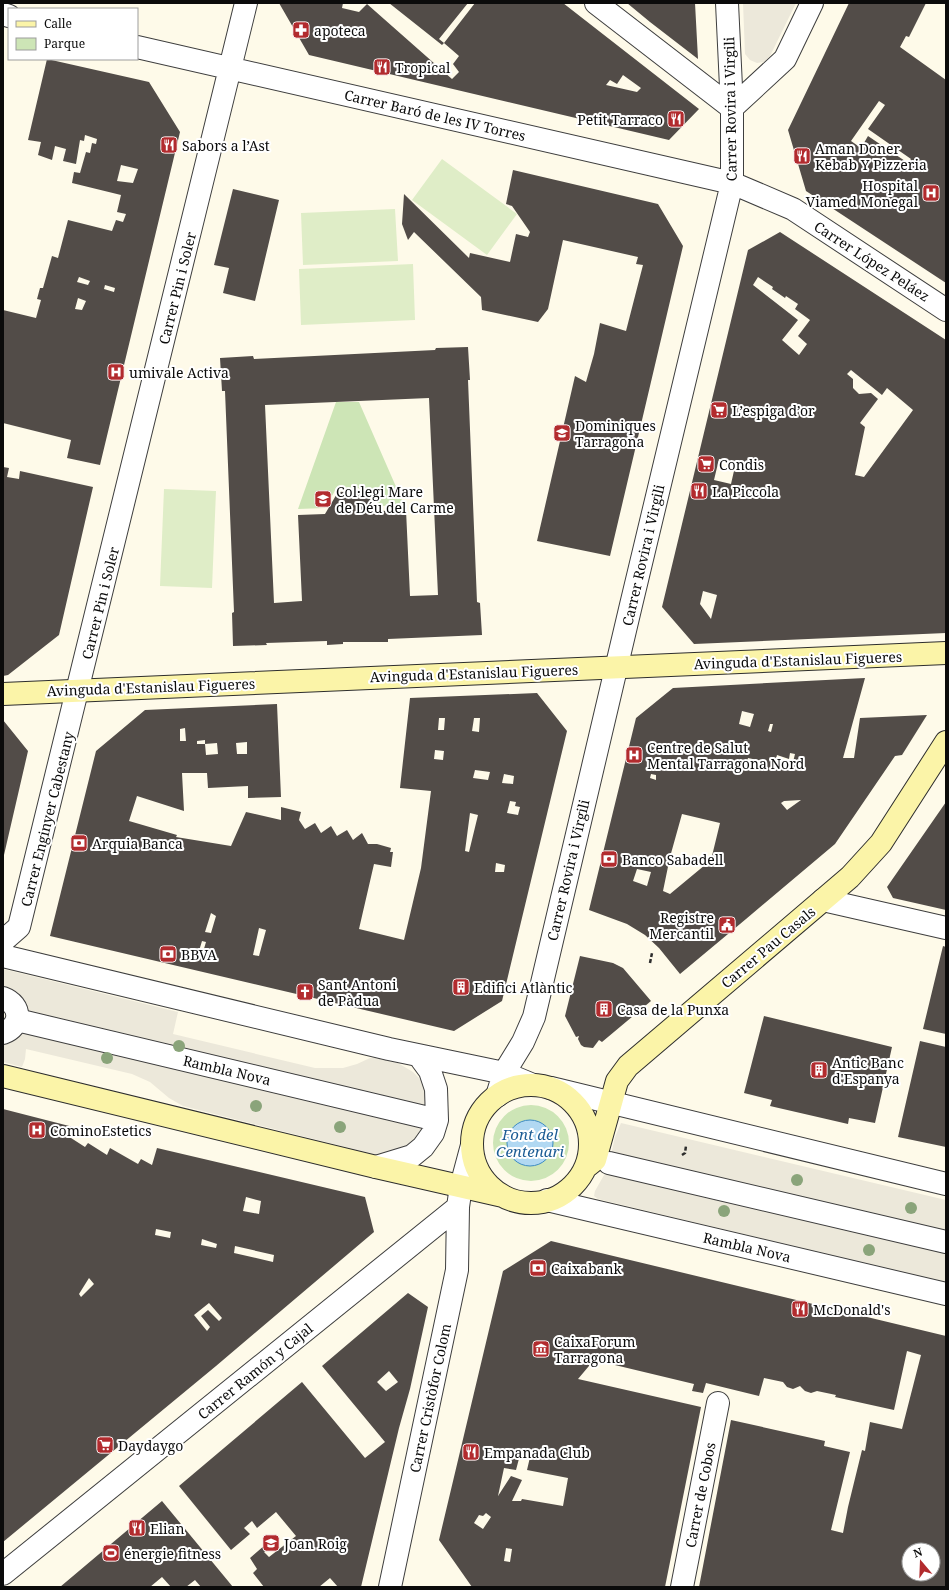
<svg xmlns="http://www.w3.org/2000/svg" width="949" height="1590" viewBox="0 0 949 1590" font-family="'Noto Serif',serif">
	<rect width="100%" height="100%" fill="#fefae9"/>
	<path fill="#cde5b6" d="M336,402H359L404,505L380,506L364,488L336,489L325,508L298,509Z
		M493 1143a38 38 0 1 1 76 0a38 38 0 1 1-76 0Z"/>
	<path fill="#dfedc7" d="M442,159L517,214L487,255L412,200Z
		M395,209L398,261L303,265L301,213Z
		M413,264L415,320L301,325L299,269Z
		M164,489L216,491L212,588L160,586Z"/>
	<path fill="#ece8da" d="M743,3H796L770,56L764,62L757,63L750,60L745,54Z
		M3,969L178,1012L173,1034L315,1068H343L357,1064L370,1058H375L398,1063L413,1072L424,1083L429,1097L426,1128L417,1141L404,1150L389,1155L373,1154L183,1106L169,1098L150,1082L132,1074L26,1049L25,1059L22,1067L3,1062V1025L9,1021L3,1006Z
		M621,1123L946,1200V1283L598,1199L594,1196L595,1191L608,1168L615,1137Z"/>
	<path fill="#b1d8f2" stroke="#3c8bc5" d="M507 1143a23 23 0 1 1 46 0a23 23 0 1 1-46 0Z"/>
	<path fill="#524c48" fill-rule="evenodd" d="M279,3H343L342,8L359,12L367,4L452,79L459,72L453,64L459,56L444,43L475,3H563L699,109L669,140L309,55ZM623,75L641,88L637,92L606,85L610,80L617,84Z
		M389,3H468L439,39L444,43L442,45Z
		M627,3H695L698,59L650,22Z
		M849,3H926L909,37L906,36L900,47L946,80V283L806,191L788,130ZM879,101L885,105L868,129L911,159L908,163L868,136L861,148L851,141Z
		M47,59L149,82L180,132L100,465L67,458L71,440L3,423V310L36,318L41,300L37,299L40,288H43L52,256L58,258L68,220L112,231L116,220L123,222L126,214L117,212L121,195L72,183L74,172L80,173L86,152L90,153L92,143L96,144L97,139L85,135L84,141L80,140L76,164L63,161L66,149L55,146L52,160L38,155L41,142L28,140ZM121,165L138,169L133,183L117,181ZM79,277L90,281L88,285L77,282ZM105,285L115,288L114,292L104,289ZM78,298L86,301L82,310L75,309Z
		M513,170L658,204L683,246L610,556L537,541L575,376L586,382L594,354L600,323L626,331L643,265L636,264L638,257L563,240L548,309L538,322L482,310L481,297L414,232L408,240L402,224L404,194L469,258L470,253L510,262L516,234L528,237L530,232L512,206L506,204Z
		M233,189L279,200L255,301L223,293L229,268L214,265Z
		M780,232L946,340V633L694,644L662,607L748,250ZM758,277L773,287L772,289L785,298L786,296L798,304L795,309L810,320L798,336L807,344L799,355L782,340L798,320L753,285ZM851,370L882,395L887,388L913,410L864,477L855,475L865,427L860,423L878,399L871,393L859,394L853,388V379L847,374ZM719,459L736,462L731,484L714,480ZM703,591L717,595L711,619L700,604Z
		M468,347L470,380H468L477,602L480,603L482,635L388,639V642H343V644L327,645V641L266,643L267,645L233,646L232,613L234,612L225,391H222L220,358L253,356L254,359L435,350L436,348ZM429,398L438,595L410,596L406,510L380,511L363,491L338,492L325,514L298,515L302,601L274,603L265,405Z
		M3,467L9,468L7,477L19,479L20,471L93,487L59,635L8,675L3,676Z
		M865,678L843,758H854L860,718L927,715L902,755L895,756L835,844L746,919L680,974L659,948L645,935L627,924L589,910L636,718L673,688ZM742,711L754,714L750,727L739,724ZM770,724H773L771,732L768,731ZM790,753L795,754L792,766L774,767L777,755L789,759ZM748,758L762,761L761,768L745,769ZM651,774L656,775V780L650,778ZM801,800L787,810L781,803L784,801ZM682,814L720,823L711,860L670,894L663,891L670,857ZM637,869L651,872L647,886L633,881Z
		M537,693L567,731L502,1001L454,1031L50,936L96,751L145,710L277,704L281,797L248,798V786L208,788L207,773H182L184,811L137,796L129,821L177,835L176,837L231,846L246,812L281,820V807L301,812L299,820L305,829L315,823L321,833L331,826L337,836L347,830L353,840L362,833L368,844H377L391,848L390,852H393L391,867L374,864L359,929L404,940L421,868L431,791L400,788L410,698ZM439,718H445L444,730H438ZM474,718H480L479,732L472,731ZM185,728L186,741H180V729ZM205,740V744L217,743L218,754L206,755L205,744H197V741ZM247,742V754H237L236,743ZM435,750L444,751L443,760L434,759ZM475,770L490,772L488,780L473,778ZM504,774L514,776L513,784L502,783ZM510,801L516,802L515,806L520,807L518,815L507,813ZM470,813L478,815L469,852L465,851ZM496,863L505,865L504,872H495ZM211,913L216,916L211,933L205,932ZM259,928L266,930L259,956L253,955ZM202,941L206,942L203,952L199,951Z
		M3,720L28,751L4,855H3Z
		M946,802V910L893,898L887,887Z
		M943,946L946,947V1034L923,1029Z
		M580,956L613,963L623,968L651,1001L602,1042L599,1040L593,1048L584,1047L581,1045L578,1039L579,1036L576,1037L565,1016Z
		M764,1016L892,1047L875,1123L849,1118L848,1124L770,1106L772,1100L744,1093Z
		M920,1041L946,1047V1147L898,1137Z
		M3,1109L77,1128L71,1138L85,1147L88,1143L107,1155L110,1148L138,1164L141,1159L152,1165L157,1148L365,1197L374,1232L216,1366L3,1542ZM246,1197L261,1201L259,1214L243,1211ZM156,1229L171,1232L170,1238L155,1235ZM202,1239L217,1244L216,1248L201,1245ZM235,1246L274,1255L273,1262L234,1253ZM89,1278L94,1284L81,1297L79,1294ZM209,1303L222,1318L219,1321L208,1310L201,1316L210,1327L207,1331L194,1315Z
		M551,1241L946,1336V1587H699L731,1420L825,1441L824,1446L850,1452L831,1530L843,1533L848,1507L862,1450L865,1451L870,1422L902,1429L921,1355L907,1351L894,1410L835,1397L836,1395L817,1391L811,1393L805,1391L800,1386L793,1389L787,1387L783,1382L764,1378L759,1396L706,1383L703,1393L692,1391L694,1384L594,1360L578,1379L701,1407L665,1587H472L439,1540L503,1271ZM521,1451L531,1453L527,1470L568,1478L563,1506L522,1499L521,1501H512L522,1480L511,1476L498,1496L504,1468L516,1470ZM486,1513L491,1517L483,1529L474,1523L479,1515L483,1516ZM506,1548L512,1549L510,1562L504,1561ZM909,1550H933V1574H909Z
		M408,1293L428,1307L410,1389L399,1428L361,1587H338L330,1578L319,1587H264L253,1573L257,1569L250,1558L265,1545L268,1549L264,1552L269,1557L296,1536L276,1512L257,1528L252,1521L244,1528L250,1534L231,1550L179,1486L302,1382L365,1458L385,1442L322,1366ZM389,1371L398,1382L386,1391L377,1382Z
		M162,1501L233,1587H201L195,1580L186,1587H171L162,1577L150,1587H60Z"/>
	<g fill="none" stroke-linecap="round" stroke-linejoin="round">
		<defs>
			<path id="street" d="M596,3L732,108L785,59L812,3
				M3,14L9,16
				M137,47L732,183L793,209L946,310
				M823,900L946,928
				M3,941L19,927L246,3
				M3,956L389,1049L504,1073L533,1085
				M3,998C22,1005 22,1026 3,1033
				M17,1020L437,1120
				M551,1088L946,1184
				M497,1096L504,1073L523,1042L534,1017L631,605L732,183V108L727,3
				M609,1163L946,1242
				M376,1167L412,1156L423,1147L433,1133L437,1120L436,1089L430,1071L419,1056
				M547,1200L946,1294
				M3,1574L458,1207
				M390,1587L457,1270L458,1207L461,1186L472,1145
				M682,1587L718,1403"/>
			<path id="secondary" d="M3,694L946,653
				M3,1076L376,1167L503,1196
				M472 1144a59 59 0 1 1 118 0a59 59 0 1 1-118 0Z
				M585,1168L595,1160L617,1081L628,1066L850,877L881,843L946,742"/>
		</defs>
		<use href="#street" stroke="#3e3e3e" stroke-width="24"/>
		<use href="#secondary" stroke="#2d2d2d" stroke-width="24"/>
		<path stroke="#2d2d2d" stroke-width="2.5" stroke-dasharray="4 2" stroke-linecap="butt" d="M650,963L652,953
			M682,1155L685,1153L686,1146"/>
		<use href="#street" stroke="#fff" stroke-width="22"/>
		<use href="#secondary" stroke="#fbf4a8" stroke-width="22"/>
	</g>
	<g fill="#8aa47a">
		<circle cx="179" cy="1046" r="6"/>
		<circle cx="107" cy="1058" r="6"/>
		<circle cx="256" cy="1106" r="6"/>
		<circle cx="340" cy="1127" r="6"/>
		<circle cx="797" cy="1180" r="6"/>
		<circle cx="911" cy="1208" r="6"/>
		<circle cx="724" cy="1211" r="6"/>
		<circle cx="869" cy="1250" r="6"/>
	</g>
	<defs>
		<symbol id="pharmacy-square" viewBox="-11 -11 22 22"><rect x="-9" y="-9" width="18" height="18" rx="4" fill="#b22b2e" stroke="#fff"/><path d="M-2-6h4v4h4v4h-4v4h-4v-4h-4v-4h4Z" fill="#fff"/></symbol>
		<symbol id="restaurant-square" viewBox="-11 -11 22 22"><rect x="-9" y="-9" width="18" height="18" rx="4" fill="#b22b2e" stroke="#fff"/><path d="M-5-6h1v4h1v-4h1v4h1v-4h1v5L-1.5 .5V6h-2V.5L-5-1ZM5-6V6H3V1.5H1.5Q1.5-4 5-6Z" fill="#fff"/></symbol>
		<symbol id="hospital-square" viewBox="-11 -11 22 22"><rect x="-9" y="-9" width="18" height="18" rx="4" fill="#b22b2e" stroke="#fff"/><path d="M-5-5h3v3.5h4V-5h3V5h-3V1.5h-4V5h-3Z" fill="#fff"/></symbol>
		<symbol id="supermarket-square" viewBox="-11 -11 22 22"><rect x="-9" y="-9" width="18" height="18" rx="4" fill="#b22b2e" stroke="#fff"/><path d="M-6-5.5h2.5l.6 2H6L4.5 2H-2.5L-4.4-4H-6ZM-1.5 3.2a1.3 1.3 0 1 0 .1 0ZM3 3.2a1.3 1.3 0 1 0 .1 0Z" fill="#fff"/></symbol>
		<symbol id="school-square" viewBox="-11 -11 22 22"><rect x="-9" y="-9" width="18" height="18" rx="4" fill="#b22b2e" stroke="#fff"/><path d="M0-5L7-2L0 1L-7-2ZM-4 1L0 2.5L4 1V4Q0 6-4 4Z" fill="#fff"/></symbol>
		<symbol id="bank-square" viewBox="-11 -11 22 22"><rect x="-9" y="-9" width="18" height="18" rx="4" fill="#b22b2e" stroke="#fff"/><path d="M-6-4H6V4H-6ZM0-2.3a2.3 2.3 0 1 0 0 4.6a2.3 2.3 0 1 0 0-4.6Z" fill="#fff"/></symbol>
		<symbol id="civic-square" viewBox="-11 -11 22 22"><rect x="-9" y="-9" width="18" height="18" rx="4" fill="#b22b2e" stroke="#fff"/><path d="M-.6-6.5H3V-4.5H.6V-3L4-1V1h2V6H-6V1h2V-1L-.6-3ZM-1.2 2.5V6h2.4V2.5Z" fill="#fff"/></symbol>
		<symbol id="building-square" viewBox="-11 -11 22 22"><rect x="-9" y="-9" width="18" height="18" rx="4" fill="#b22b2e" stroke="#fff"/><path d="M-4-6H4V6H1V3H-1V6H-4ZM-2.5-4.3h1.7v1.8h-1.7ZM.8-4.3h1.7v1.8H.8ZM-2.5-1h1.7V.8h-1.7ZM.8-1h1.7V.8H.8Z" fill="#fff"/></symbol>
		<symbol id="church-square" viewBox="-11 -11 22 22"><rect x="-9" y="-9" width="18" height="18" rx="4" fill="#b22b2e" stroke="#fff"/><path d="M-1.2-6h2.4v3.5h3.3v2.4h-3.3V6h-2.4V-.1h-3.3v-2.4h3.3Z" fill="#fff"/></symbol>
		<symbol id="museum-square" viewBox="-11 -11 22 22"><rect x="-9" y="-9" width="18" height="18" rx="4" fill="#b22b2e" stroke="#fff"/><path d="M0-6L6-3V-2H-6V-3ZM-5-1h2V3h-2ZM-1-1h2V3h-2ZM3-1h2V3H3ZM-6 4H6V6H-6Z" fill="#fff"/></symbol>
		<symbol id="stadium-square" viewBox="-11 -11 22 22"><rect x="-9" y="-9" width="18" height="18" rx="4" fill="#b22b2e" stroke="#fff"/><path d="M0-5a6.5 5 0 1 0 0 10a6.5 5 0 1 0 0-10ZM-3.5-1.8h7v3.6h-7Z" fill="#fff"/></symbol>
	</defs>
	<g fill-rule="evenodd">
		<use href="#pharmacy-square" x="291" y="20" width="20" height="20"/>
		<use href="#restaurant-square" x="372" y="57" width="20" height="20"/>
		<use href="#restaurant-square" x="666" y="109" width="20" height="20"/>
		<use href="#restaurant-square" x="159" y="135" width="20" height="20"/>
		<use href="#restaurant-square" x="792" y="146" width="20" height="20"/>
		<use href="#hospital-square" x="921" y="183" width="20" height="20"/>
		<use href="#hospital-square" x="106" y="362" width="20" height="20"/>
		<use href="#supermarket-square" x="709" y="400" width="20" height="20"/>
		<use href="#school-square" x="552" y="423" width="20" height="20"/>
		<use href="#supermarket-square" x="696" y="454" width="20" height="20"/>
		<use href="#restaurant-square" x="689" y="481" width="20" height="20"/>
		<use href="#school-square" x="313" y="489" width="20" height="20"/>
		<use href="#hospital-square" x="624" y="745" width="20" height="20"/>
		<use href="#bank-square" x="69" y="833" width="20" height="20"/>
		<use href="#bank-square" x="599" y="849" width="20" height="20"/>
		<use href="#civic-square" x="717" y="915" width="20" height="20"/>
		<use href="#bank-square" x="158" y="944" width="20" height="20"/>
		<use href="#building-square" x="451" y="977" width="20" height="20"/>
		<use href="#church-square" x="295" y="982" width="20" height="20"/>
		<use href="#building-square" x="594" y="999" width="20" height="20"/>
		<use href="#building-square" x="809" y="1060" width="20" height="20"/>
		<use href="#hospital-square" x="27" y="1120" width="20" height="20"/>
		<use href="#bank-square" x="528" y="1258" width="20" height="20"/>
		<use href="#restaurant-square" x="790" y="1299" width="20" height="20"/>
		<use href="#museum-square" x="531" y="1339" width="20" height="20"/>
		<use href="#supermarket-square" x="95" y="1435" width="20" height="20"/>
		<use href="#restaurant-square" x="461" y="1442" width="20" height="20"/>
		<use href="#restaurant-square" x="127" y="1518" width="20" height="20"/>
		<use href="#school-square" x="261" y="1533" width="20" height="20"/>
		<use href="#stadium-square" x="101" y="1543" width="20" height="20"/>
	</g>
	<g text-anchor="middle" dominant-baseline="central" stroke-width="4" stroke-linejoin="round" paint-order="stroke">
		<g font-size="14" fill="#0b0b0b" stroke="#fff" text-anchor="start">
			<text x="314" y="30">apoteca</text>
			<text x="395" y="67">Tropical</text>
			<text x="663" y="119" text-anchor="end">Petit Tarraco</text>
			<text x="182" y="145">Sabors a l’Ast</text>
			<text x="815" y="148">Aman Doner<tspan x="815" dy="16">Kebab Y Pizzeria</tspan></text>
			<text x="918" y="185" text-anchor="end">Hospital<tspan x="918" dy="16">Viamed Monegal</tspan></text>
			<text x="129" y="372">umivale Activa</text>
			<text x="732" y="410">L’espiga d’or</text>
			<text x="575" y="425">Dominiques<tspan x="575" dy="16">Tarragona</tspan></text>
			<text x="719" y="464">Condis</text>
			<text x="336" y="491">Col·legi Mare<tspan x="336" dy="16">de Déu del Carme</tspan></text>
			<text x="712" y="491">La Piccola</text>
			<text x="647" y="747">Centre de Salut<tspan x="647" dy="16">Mental Tarragona Nord</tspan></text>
			<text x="92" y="843">Arquia Banca</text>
			<text x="622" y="859">Banco Sabadell</text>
			<text x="714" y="917" text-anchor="end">Registre<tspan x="714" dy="16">Mercantil</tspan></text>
			<text x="181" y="954">BBVA</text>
			<text x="318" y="984">Sant Antoni<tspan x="318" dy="16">de Pàdua</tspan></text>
			<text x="474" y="987">Edifici Atlàntic</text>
			<text x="617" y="1009">Casa de la Punxa</text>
			<text x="832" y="1062">Antic Banc<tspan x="832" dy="16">d'Espanya</tspan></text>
			<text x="50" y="1130">CominoEstetics</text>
			<text x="551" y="1268">Caixabank</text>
			<text x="813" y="1309">McDonald's</text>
			<text x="554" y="1341">CaixaForum<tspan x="554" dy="16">Tarragona</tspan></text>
			<text x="118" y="1445">Daydaygo</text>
			<text x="484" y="1452">Empanada Club</text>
			<text x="150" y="1528">Elian</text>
			<text x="284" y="1543">Joan Roig</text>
			<text x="124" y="1553">énergie fitness</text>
		</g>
		<g font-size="14" fill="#0b0b0b" stroke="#fff">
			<text transform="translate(730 109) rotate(-91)">Carrer Rovira i Virgili</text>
			<text transform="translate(435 115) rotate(13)">Carrer Baró de les IV Torres</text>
			<text transform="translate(872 261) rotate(33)">Carrer López Peláez</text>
			<text transform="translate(177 288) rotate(-76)">Carrer Pin i Soler</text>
			<text transform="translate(643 555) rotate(-77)">Carrer Rovira i Virgili</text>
			<text transform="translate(100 603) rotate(-76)">Carrer Pin i Soler</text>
			<text transform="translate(798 660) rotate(-2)">Avinguda d'Estanislau Figueres</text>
			<text transform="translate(474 673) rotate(-2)">Avinguda d'Estanislau Figueres</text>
			<text transform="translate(151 687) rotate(-2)">Avinguda d'Estanislau Figueres</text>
			<text transform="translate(47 819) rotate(-76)">Carrer Enginyer Cabestany</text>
			<text transform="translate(568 870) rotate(-77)">Carrer Rovira i Virgili</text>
			<text transform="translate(768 947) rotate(-40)">Carrer Pau Casals</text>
			<text transform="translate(227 1070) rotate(13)">Rambla Nova</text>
			<text transform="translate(747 1247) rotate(13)">Rambla Nova</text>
			<text transform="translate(255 1371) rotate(-39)">Carrer Ramón y Cajal</text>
			<text transform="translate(430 1398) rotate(-78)">Carrer Cristòfor Colom</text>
			<text transform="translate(700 1495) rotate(-79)">Carrer de Cobos</text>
		</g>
		<g font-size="15" font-style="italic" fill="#1c5c94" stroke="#fff">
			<text x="530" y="1134">Font del<tspan x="530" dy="17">Centenari</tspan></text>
		</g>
	</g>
	<rect width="949" height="1590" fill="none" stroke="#0b0b0b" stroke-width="8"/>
	<rect x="8" y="8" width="130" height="52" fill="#ffffff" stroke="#9d9d9d"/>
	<rect x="16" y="21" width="20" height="6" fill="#fbf4a8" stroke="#9d9d9d"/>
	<text x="44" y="28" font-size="12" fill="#0b0b0b">Calle</text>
	<rect x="16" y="38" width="20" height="12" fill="#cde5b6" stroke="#9d9d9d"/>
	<text x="44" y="48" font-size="12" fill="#0b0b0b">Parque</text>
	<g transform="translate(921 1562) rotate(341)"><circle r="19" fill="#ffffff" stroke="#9d9d9d"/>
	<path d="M0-3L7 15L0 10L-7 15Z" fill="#b22b2e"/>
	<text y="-6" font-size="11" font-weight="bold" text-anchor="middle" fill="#0b0b0b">N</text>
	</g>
</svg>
